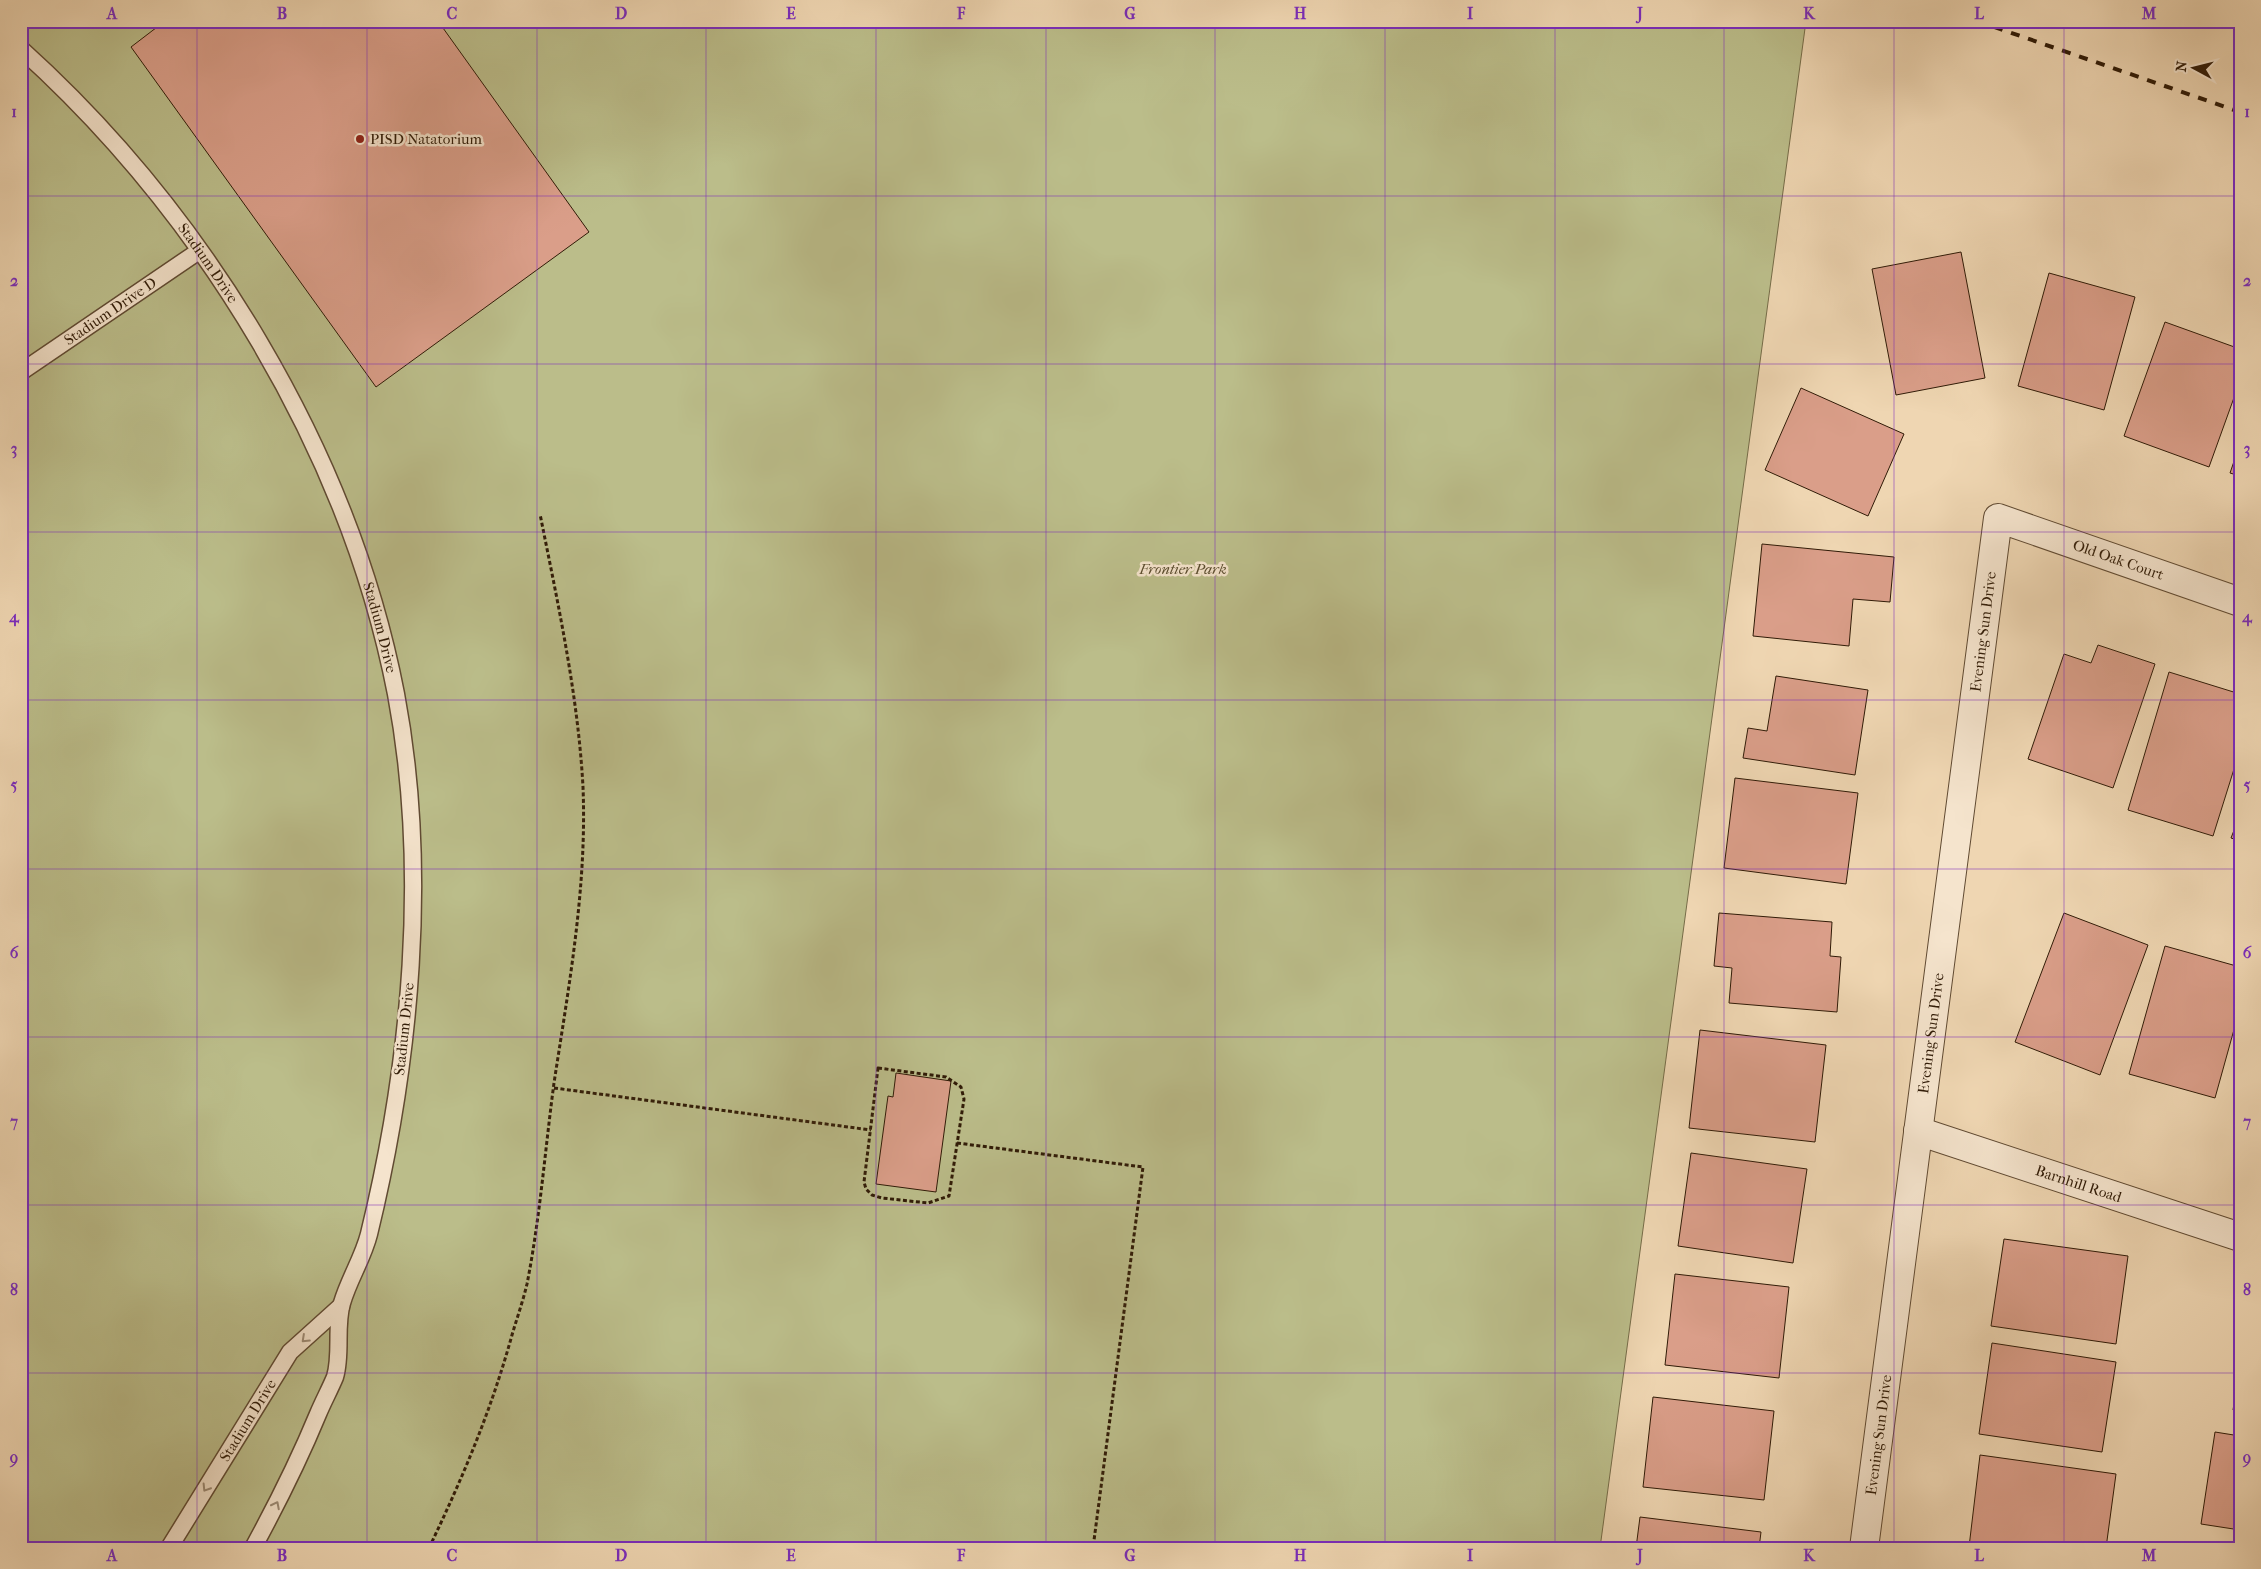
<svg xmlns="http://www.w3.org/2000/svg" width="2261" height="1569" viewBox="0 0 2261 1569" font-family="'IM FELL French Canon',serif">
	<rect width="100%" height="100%" fill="#efd6b2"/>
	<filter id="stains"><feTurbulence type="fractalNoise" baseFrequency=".004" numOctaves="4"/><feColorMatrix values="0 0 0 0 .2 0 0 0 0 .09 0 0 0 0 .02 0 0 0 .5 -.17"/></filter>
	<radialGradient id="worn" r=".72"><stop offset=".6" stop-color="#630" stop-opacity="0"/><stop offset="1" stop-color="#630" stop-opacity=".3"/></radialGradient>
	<path fill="#bbbd8a" stroke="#766c48" d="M21,21H1806L1600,1548H21Z"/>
	<path fill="#da9e89" stroke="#301b07" d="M165,21H438L589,232L376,387L131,47Z
		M1961,252L1985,378L1896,395L1872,269Z
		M2049,273L2135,297L2104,410L2018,386Z
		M2165,322L2240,349V381L2209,467L2124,436Z
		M1801,388L1904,434L1868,516L1765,470Z
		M2240,444V476L2230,473Z
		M1762,544L1894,557L1890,602L1853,599L1849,646L1753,636Z
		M2098,645L2155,664L2113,788L2028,759L2064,654L2091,663Z
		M2169,672L2240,694V750L2213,836L2128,810Z
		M1776,676L1868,690L1855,775L1743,758L1748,728L1767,731Z
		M1735,778L1858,793L1846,884L1724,868Z
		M2240,815V841L2231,838Z
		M1719,913L1832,922L1830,956L1841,957L1837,1012L1729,1003L1732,968L1714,966Z
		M2064,913L2148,945L2100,1075L2015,1042Z
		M2165,946L2240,967V1008L2215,1098L2129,1074Z
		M1700,1030L1826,1045L1815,1142L1689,1128Z
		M896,1073L951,1081L936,1192L876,1184L888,1096L893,1097Z
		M1691,1153L1807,1169L1793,1263L1678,1246Z
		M2004,1239L2128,1256L2116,1344L1991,1326Z
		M1675,1274L1789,1287L1779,1378L1665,1365Z
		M1992,1343L2116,1362L2102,1452L1979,1434Z
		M2240,1367V1411L2233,1410Z
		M1653,1397L1774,1411L1764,1500L1643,1487Z
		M2215,1432L2240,1436V1530L2201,1524Z
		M1980,1455L2116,1474L2106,1548L1969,1547Z
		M1640,1517L1761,1532L1759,1548H1636Z"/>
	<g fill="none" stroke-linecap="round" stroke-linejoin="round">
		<defs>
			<g id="service">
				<path id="s1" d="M21,49C204,214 349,451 396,694C429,869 411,1062 369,1234C363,1258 349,1279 342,1303C335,1326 342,1354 335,1377C330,1389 323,1402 318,1414C299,1460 277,1504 253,1548"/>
				<path id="s2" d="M21,372L199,251"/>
				<path id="s3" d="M169,1548L290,1352L341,1306"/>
			</g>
			<g id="minor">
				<path id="s4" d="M1918,1131L2240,1237"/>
				<path id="s5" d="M1864,1548L1998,518L2240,602"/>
			</g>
		</defs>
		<use href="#service" stroke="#604a32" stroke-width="19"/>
		<use href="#minor" stroke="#604a32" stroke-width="30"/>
		<path stroke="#301b07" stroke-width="3" stroke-dasharray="4 2.5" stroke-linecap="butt" d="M878,1068L946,1077L961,1087L964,1099L949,1196L928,1203L882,1198L872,1195L866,1189L864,1182Z
			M554,1088L871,1130
			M957,1143L1143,1167L1093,1548
			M429,1548C463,1477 491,1411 512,1335C517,1318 523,1301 527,1284C540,1218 545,1150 554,1083C569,985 587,887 583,787C578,695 558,604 540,514"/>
		<use href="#service" stroke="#f5e4cd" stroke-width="16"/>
		<use href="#minor" stroke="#f5e4cd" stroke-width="28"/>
		<path stroke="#301b07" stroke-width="4" stroke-dasharray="9 9" stroke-linecap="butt" d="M1977,21L2240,112"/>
	</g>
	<defs><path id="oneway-chevron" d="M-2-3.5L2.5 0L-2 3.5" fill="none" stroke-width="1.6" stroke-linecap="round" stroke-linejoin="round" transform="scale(1.25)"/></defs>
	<g stroke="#9c8a74">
		<use href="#oneway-chevron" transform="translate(305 1339) rotate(137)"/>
		<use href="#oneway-chevron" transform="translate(206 1488) rotate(122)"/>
		<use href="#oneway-chevron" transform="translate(276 1505) rotate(-63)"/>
	</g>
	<path fill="none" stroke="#7b2cbf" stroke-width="1" stroke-opacity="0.55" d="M197,21V1548M367,21V1548M537,21V1548M706,21V1548M876,21V1548M1046,21V1548M1215,21V1548M1385,21V1548M1555,21V1548M1724,21V1548M1894,21V1548M2064,21V1548M21,196H2240M21,364H2240M21,532H2240M21,700H2240M21,869H2240M21,1037H2240M21,1205H2240M21,1373H2240"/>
	<circle fill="#8f2418" stroke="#f5e4cd" stroke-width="2" cx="360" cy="139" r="5"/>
	<g text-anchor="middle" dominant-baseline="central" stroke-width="5" stroke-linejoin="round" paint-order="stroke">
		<g font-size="15" fill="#301b07" stroke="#f5e4cd" text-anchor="start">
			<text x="370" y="139">PISD Natatorium</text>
		</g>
		<g font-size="15" fill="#301b07" stroke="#f5e4cd">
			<text stroke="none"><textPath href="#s1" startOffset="285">Stadium Drive</textPath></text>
			<text stroke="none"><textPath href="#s2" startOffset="108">Stadium Drive D</textPath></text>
			<text stroke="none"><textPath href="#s5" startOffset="1166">Old Oak Court</textPath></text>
			<text stroke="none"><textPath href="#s1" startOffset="690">Stadium Drive</textPath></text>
			<text stroke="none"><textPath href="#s5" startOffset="924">Evening Sun Drive</textPath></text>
			<text transform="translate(404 1029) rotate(-84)">Stadium Drive</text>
			<text stroke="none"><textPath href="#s5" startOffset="519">Evening Sun Drive</textPath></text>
			<text stroke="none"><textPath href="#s4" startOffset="169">Barnhill Road</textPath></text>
			<text stroke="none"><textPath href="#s3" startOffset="150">Stadium Drive</textPath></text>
			<text stroke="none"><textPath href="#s5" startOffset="114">Evening Sun Drive</textPath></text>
		</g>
		<g font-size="15" font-style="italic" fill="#5a4c2e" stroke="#f5e4cd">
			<text x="1183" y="569">Frontier Park</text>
		</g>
	</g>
	<rect width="2261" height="1569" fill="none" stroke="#efd6b2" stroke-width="55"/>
	<g transform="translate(2194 68) rotate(277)" stroke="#f5e4cd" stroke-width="4" paint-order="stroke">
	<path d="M0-4L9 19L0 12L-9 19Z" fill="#301b07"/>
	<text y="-8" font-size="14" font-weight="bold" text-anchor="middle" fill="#301b07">N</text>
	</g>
	<rect x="28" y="28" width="2206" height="1514" fill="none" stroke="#7b2cbf" stroke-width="2"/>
	<g font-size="16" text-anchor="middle" font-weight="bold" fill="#7b2cbf">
		<text x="112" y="19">A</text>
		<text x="282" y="19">B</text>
		<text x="452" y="19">C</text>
		<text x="621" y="19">D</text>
		<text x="791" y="19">E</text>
		<text x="961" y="19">F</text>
		<text x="1130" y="19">G</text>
		<text x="1300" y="19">H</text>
		<text x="1470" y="19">I</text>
		<text x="1640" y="19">J</text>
		<text x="1809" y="19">K</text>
		<text x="1979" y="19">L</text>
		<text x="2149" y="19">M</text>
		<text x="14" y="117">1</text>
		<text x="2247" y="117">1</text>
		<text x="14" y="286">2</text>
		<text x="2247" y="286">2</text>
		<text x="14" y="454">3</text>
		<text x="2247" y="454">3</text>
		<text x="14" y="622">4</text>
		<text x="2247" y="622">4</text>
		<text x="14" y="790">5</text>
		<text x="2247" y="790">5</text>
		<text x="14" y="958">6</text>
		<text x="2247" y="958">6</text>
		<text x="14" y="1127">7</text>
		<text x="2247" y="1127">7</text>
		<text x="14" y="1295">8</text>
		<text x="2247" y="1295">8</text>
		<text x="14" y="1463">9</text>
		<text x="2247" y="1463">9</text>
		<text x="112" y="1561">A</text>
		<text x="282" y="1561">B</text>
		<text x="452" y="1561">C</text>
		<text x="621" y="1561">D</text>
		<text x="791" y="1561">E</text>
		<text x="961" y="1561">F</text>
		<text x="1130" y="1561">G</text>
		<text x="1300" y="1561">H</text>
		<text x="1470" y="1561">I</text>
		<text x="1640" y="1561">J</text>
		<text x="1809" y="1561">K</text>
		<text x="1979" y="1561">L</text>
		<text x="2149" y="1561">M</text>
	</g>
	<rect width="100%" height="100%" filter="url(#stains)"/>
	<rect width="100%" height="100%" fill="url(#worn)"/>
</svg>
